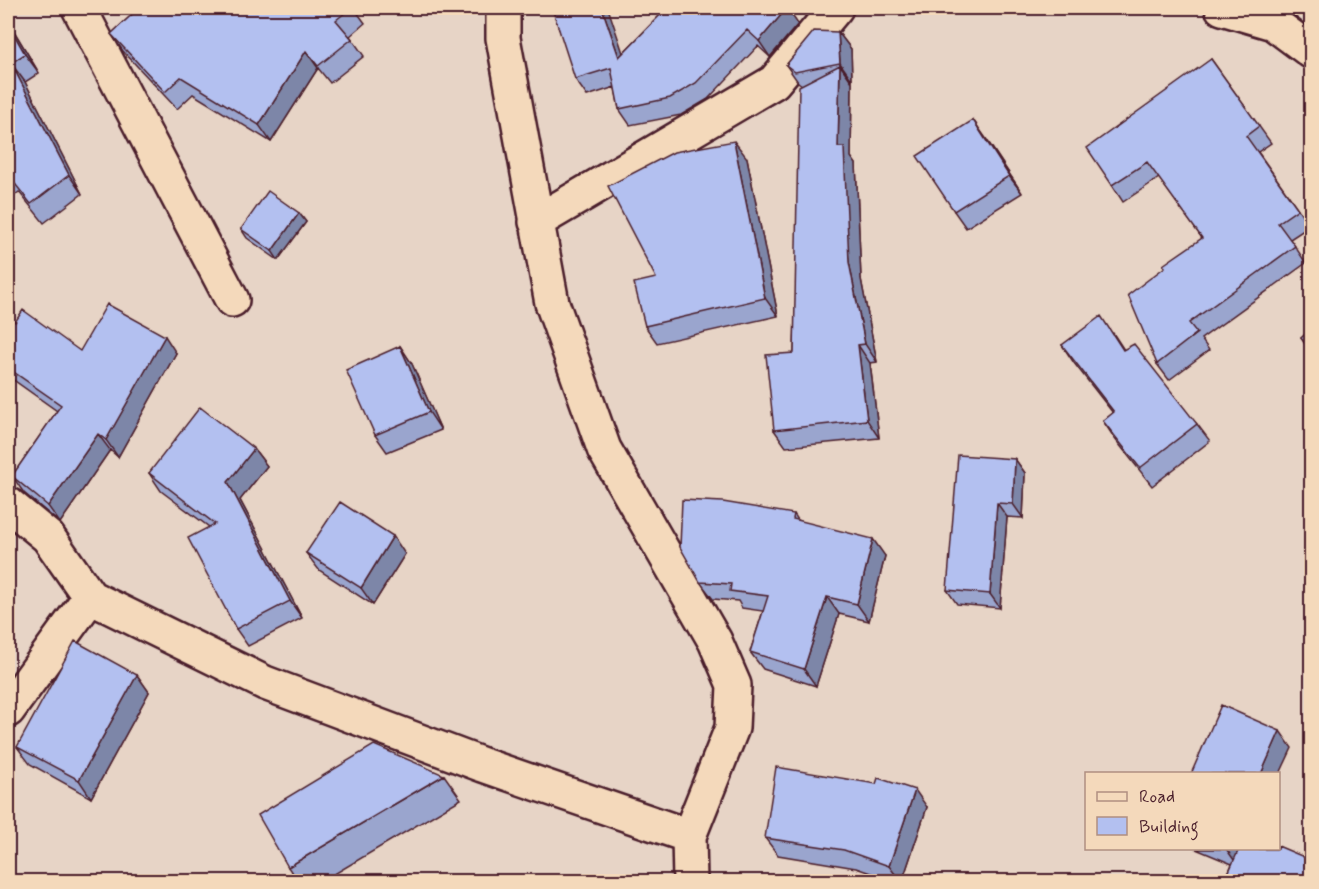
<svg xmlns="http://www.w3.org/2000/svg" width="1319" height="889" viewBox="0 0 1319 889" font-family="Mynerve,sans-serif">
	<rect width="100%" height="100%" fill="#e7d4c6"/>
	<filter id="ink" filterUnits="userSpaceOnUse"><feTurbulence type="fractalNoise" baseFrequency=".0167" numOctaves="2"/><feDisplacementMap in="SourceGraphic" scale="12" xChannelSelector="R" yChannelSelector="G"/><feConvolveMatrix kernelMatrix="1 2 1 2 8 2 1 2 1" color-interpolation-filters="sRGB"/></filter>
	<g filter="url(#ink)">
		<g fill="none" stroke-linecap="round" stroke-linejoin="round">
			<defs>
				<path id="minor" d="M79,8L232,300
					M503,8V38L552,303L604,449L715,641L734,685L732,728L689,836L690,882
					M1222,8L1273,23L1312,52
					M536,222L774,82L836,8
					M8,504L48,537L90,597L265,683L483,765L689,836
					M8,710L90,597"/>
			</defs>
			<use href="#minor" stroke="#4a1f2b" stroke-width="38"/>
			<use href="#minor" stroke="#f4d9bb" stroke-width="33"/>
		</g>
		<path fill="#9aa5ce" stroke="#4a1f2b" stroke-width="1.5" d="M139,8H354L365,23L350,36L364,56L330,83L318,68L271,142L193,94L177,109L123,51L111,34Z
			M667,8L798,24L770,57L758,46L708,99L681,115L630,125L619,109L615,87L587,96L575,79L623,53Z
			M8,21L39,73L25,82L82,194L44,223L19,192L8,200Z
			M838,32L851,49L852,80L851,81L852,82L851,157L856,164L861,279L877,362L870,363L879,438L786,447L774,430L794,353L802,85L798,82L786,65Z
			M1211,59L1271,143L1258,152L1310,226L1290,239L1306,263L1201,339L1209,350L1169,380L1157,364L1202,238L1159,178L1123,202L1112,185Z
			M973,120L1022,193L966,228L954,211Z
			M747,158L778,316L657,343L645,326L656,278Z
			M299,213L306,222L278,260L247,238L241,229Z
			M8,315L15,322L80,351L176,353L118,457L110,450L60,523L24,493L12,476L57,411L8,376Z
			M1311,329V353L1301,338Z
			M1113,333L1124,350L1197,424L1210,441L1152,486L1115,439L1103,421L1113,413L1074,363L1062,345Z
			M400,346L412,364L441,430L387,452L375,435Z
			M254,449L267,466L240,500L302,618L248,646L236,629L209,527L161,491L149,473Z
			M1015,459L1025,473L1023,518L1007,517L1000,608L957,604L947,590Z
			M794,514L798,520L885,556L869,621L839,614L816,686L763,669L750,652L763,611L742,608L738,601L713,599L700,582Z
			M306,553L405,554L373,605L319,570Z
			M137,675L149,692L91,798L30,764L17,747Z
			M444,775L461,799L321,882H298L288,867Z
			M927,807L902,882H897L856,868L778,855L765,838Z
			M1196,849H1278L1311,882H1229L1226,878L1232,864Z"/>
		<path fill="#7d86a8" stroke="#4a1f2b" stroke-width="1.5" d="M602,8H608L630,74L619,57Z
			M787,8L798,24L770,57L759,41Z
			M8,21L39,73L25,54L8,24Z
			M838,32L851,49L852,80L840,63Z
			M306,51L318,68L271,142L259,125Z
			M11,63L25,82L82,194L69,175Z
			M840,65L852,82L851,157L856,164L861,279L877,362L865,344L849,262L838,147Z
			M973,120L985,137L1022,193L1009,176Z
			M734,141L747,158L778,316L765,298Z
			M299,213L306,222L278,260L272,251Z
			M165,336L176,353L118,457L106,440Z
			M858,345L870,363L879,438L867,420Z
			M400,346L412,364L441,430L429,412Z
			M98,434L110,450L60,523L48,506Z
			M254,449L267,466L240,500L302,618L290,601L228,482Z
			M1015,459L1025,473L1023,518L1013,504Z
			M997,503L1007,517L1000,608L990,594Z
			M393,536L405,554L373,605L361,588Z
			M873,539L885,556L869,621L857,604Z
			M827,597L839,614L816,686L804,669Z
			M137,675L149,692L91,798L79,780Z
			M1280,731L1292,748L1278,778V774H1261Z
			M915,790L927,807L902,882H901L889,866Z
			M1228,849H1248L1239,867L1227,850Z"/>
		<path fill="#b3c0f0" stroke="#4a1f2b" stroke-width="1.5" d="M139,8H351L336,20L352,39L318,66L306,51L259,125L181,77L165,92L111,34Z
			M552,8H602L619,57L667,8H787L759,41L747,30L696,83L670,98L619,109L611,68L575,79Z
			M8,24L25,54L11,63L69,175L31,204L8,175Z
			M814,31L838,32L840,63L795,72L786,65Z
			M1211,59L1259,126L1246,136L1298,209L1278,223L1295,246L1189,323L1197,333L1157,364L1128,295L1165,267L1163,265L1202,238L1147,162L1112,185L1087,148Z
			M840,65L838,147H844L849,262L865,344L858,345L867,420L774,430L766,355L794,353L799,86Z
			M973,120L1009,176L954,211L917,156Z
			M734,141L765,298L645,326L634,283L656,278L608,186L674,152Z
			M268,191L299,213L272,251L241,229Z
			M107,304L165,336L106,440L98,434L48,506L12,476L61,405L8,368V315L15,322L23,310L80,351Z
			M1101,316L1123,350L1134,344L1197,424L1140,468L1103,421L1114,412L1062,345Z
			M1311,329V349L1301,338Z
			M400,346L429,412L375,435L346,370Z
			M200,407L254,449L228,482L290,601L236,629L188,538L215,524L149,473Z
			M958,455L1015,459L1013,504L997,503L990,594L947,590Z
			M682,500L723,502L794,514L793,519L873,539L857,604L827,597L804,669L750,652L768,596L730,591L731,584L700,582L680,547Z
			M340,502L393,536L361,588L306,553Z
			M75,641L137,675L79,780L17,747Z
			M1221,705L1280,731L1261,774H1191Z
			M374,745L444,775L288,867L258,815Z
			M776,767L876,784L878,778L915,790L889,866L844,850L765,838Z
			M1278,846L1311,860V882H1235L1226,878L1239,849H1278Z"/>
	</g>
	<rect width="1319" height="889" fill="none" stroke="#f4d9bb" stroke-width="30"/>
	<rect x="15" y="15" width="1289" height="859" fill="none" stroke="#4a1f2b" stroke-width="2" filter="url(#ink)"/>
	<rect x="1085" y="772" width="195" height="78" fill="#f4d9bb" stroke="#b08f81" stroke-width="1.5"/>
	<rect x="1097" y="792" width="30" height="9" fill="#f4d9bb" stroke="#b08f81" stroke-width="1.5"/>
	<text x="1139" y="802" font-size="18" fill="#4a1f2b">Road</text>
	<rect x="1097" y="817" width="30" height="18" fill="#b3c0f0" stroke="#b08f81" stroke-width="1.5"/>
	<text x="1139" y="832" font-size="18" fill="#4a1f2b">Building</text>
</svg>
